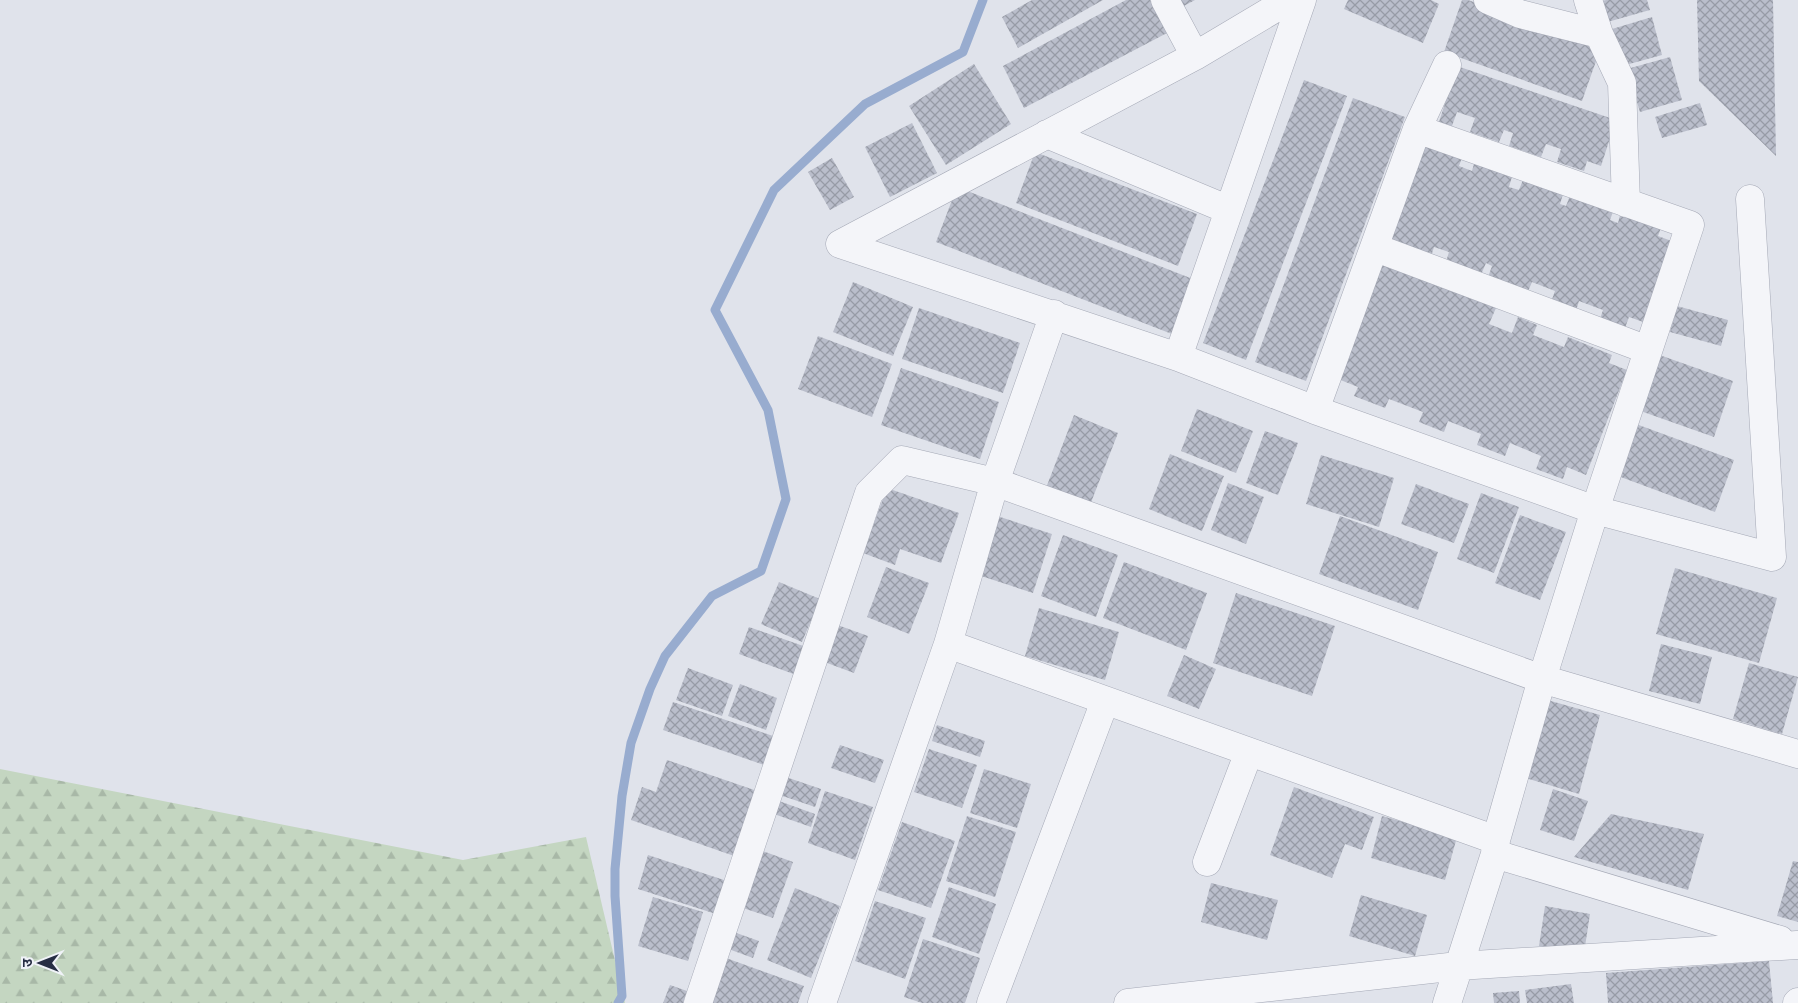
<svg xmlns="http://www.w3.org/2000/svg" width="1798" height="1003" viewBox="0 0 1798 1003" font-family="Inter,'Noto Sans Devanagari',sans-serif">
	<defs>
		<pattern id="forest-firs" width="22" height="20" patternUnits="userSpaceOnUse" patternTransform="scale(1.25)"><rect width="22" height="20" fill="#c4d6c1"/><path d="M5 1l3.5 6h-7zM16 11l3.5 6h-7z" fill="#a8b8a7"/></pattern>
		<pattern id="building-cross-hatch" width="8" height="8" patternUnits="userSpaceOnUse" patternTransform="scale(1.25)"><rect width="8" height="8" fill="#babecb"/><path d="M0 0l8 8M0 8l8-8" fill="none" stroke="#979ba6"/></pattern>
	</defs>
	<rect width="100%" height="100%" fill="#e0e3eb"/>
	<path fill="url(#forest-firs)" d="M0,769L463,860L586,837L625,1003H0Z"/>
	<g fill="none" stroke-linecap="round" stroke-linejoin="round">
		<path stroke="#98accf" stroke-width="9" d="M618,1003L622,996L615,896V869L622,796L631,743L650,689L665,656L712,596L761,571L786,499L768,410L715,310L774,190L865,104L963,52L983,0"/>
	</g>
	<path fill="url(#building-cross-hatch)" d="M1032,0H1103L1018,48L1002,17Z
		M1126,0H1150L1167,33L1024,108L1003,66Z
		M1175,0H1195L1180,8Z
		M1348,0H1431L1439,4L1423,43L1344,9Z
		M1462,0H1468L1601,47L1582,101L1444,52Z
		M1606,0H1647L1650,10L1604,23L1598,2Z
		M1697,0H1773L1776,156L1699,81Z
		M1652,17L1662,55L1622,66L1612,29Z
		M1670,57L1682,100L1640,112L1627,69Z
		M974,64L1011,124L946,165L909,106Z
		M1457,66L1616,120L1601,166L1587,161L1584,171L1557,162L1561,149L1546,144L1541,157L1509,146L1513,133L1504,130L1499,142L1470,132L1475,118L1457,112L1452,126L1439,122Z
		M1304,80L1347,96L1246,360L1203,343Z
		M1353,98L1405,117L1306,381L1255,362Z
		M1700,103L1707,125L1662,138L1655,117Z
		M912,123L937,173L890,197L865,147Z
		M1419,140L1463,155L1459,166L1472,171L1475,160L1513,173L1509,187L1519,190L1524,177L1564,191L1560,204L1566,206L1571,193L1614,209L1610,220L1618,223L1621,211L1662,225L1658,236L1677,243L1649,324L1629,317L1625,328L1600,319L1603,310L1579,301L1576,311L1551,302L1555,291L1532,282L1527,294L1487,280L1492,266L1486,263L1480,277L1445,265L1449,252L1434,247L1430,260L1383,243Z
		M1035,152L1197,214L1178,266L1016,203Z
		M832,158L854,197L830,210L808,172Z
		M957,187L1198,281L1177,336L936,242Z
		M1378,262L1496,308L1489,324L1512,333L1518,317L1537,325L1533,335L1564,347L1568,337L1612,355L1609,363L1627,370L1586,475L1567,467L1563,479L1536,469L1541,456L1510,443L1505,456L1477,445L1481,434L1448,421L1444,432L1419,422L1423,412L1389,399L1385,408L1354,396L1358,387L1333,377Z
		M853,282L913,307L893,356L833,332Z
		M1677,306L1728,320L1721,346L1670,332Z
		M919,308L1020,343L1003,393L902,359Z
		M818,336L892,364L872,417L798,389Z
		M1651,352L1733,381L1714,437L1632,408Z
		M901,368L999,402L980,459L881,425Z
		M1197,409L1253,431L1236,473L1181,451Z
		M1074,415L1118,433L1090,505L1046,488Z
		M1636,424L1734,460L1715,512L1618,476Z
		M1265,431L1298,443L1278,495L1246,483Z
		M1170,454L1224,476L1202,531L1149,509Z
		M1321,455L1394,478L1379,527L1306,504Z
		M1228,483L1264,497L1246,544L1211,530Z
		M1416,484L1469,504L1454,543L1401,524Z
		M887,488L959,513L941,563L900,549L895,565L863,553Z
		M1481,493L1519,507L1494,573L1457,559Z
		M991,514L1052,534L1033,593L972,573Z
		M1520,515L1566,532L1540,600L1495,583Z
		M1340,516L1438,552L1418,610L1319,574Z
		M1063,535L1118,555L1096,617L1041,596Z
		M1124,562L1207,593L1186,650L1103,618Z
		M886,567L929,583L909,634L867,617Z
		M1675,568L1777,598L1759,663L1656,634Z
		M779,582L820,599L802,642L761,624Z
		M1236,593L1335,626L1312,696L1213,663Z
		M1039,608L1119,632L1105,680L1025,656Z
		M832,623L868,636L854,673L819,660Z
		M749,627L809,648L799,676L739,654Z
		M1661,644L1712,657L1700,704L1649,691Z
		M1184,655L1216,669L1199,709L1167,696Z
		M1749,663L1798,677L1782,734L1733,719Z
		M688,668L733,685L722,716L676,700Z
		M740,684L777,698L766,730L728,716Z
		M1544,699L1600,715L1579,794L1522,777Z
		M673,702L776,737L767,766L663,730Z
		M937,725L985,741L980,757L932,741Z
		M840,745L884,760L875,783L831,768Z
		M929,749L977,765L962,808L914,792Z
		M667,760L760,792L737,857L631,820L642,787L656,792Z
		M984,769L1031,784L1017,828L970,813Z
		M780,775L821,789L815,807L774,793Z
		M1294,787L1374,817L1362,850L1345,844L1332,878L1270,855Z
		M1553,789L1588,801L1574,841L1540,830Z
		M825,791L873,807L855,860L808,843Z
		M779,801L815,814L811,827L774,814Z
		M1611,814L1704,834L1688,890L1574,857Z
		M967,816L1016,832L995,897L946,881Z
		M1382,816L1457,837L1445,880L1371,858Z
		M902,822L955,841L931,908L878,890Z
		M760,850L793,862L773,918L740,907Z
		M648,855L730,882L719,915L638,889Z
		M1793,861L1798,862V922L1777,916Z
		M1211,883L1278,900L1267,940L1201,922Z
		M949,887L996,904L979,954L932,937Z
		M795,888L840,906L811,978L767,960Z
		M1361,895L1427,915L1415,956L1349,936Z
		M653,897L703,912L688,961L638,946Z
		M875,901L926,918L905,979L855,961Z
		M1545,906L1590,914L1584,953L1539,946Z
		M728,930L759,941L753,958L723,947Z
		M923,939L980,958L965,1003H922L904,997Z
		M726,958L804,986L798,1003H710Z
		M1769,961L1773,1003H1608L1606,973Z
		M1571,984L1574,1003H1527L1525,990Z
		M670,985L687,991L683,1003H663Z
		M1519,991L1520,1003H1494L1493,993Z"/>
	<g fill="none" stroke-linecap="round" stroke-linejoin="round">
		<defs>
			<path id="minor" d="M1165,0L1195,56
				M1289,0L1195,56L840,244L1178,357L1315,410L1595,510L1772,557L1750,199
				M1488,0L1520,14L1599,34
				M1588,0L1599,34L1622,83L1626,203
				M1417,129L1447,65
				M1047,134L1229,210
				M1376,248L1648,350
				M1178,357L1302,0
				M1315,410L1417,129L1690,225L1595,510L1542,679L1496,840L1495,854L1447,1003
				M948,644L1496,840
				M1495,854L1780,940
				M1207,862L1249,752
				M698,1003L869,493L902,460L995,482L1542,679L1798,754
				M822,1003L948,644L995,482L1054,314
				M991,1003L1105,701
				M1128,1003L1458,966L1797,945
				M1797,1003L1798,1002"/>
		</defs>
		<use href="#minor" stroke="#a5a9b6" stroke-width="29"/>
		<use href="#minor" stroke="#f4f5f9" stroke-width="28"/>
	</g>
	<g transform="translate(40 963) rotate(270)" stroke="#f0f3f8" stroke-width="4" paint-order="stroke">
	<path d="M0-4L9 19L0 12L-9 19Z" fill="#272e44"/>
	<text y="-8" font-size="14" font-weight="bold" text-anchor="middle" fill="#272e44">उ</text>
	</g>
</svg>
